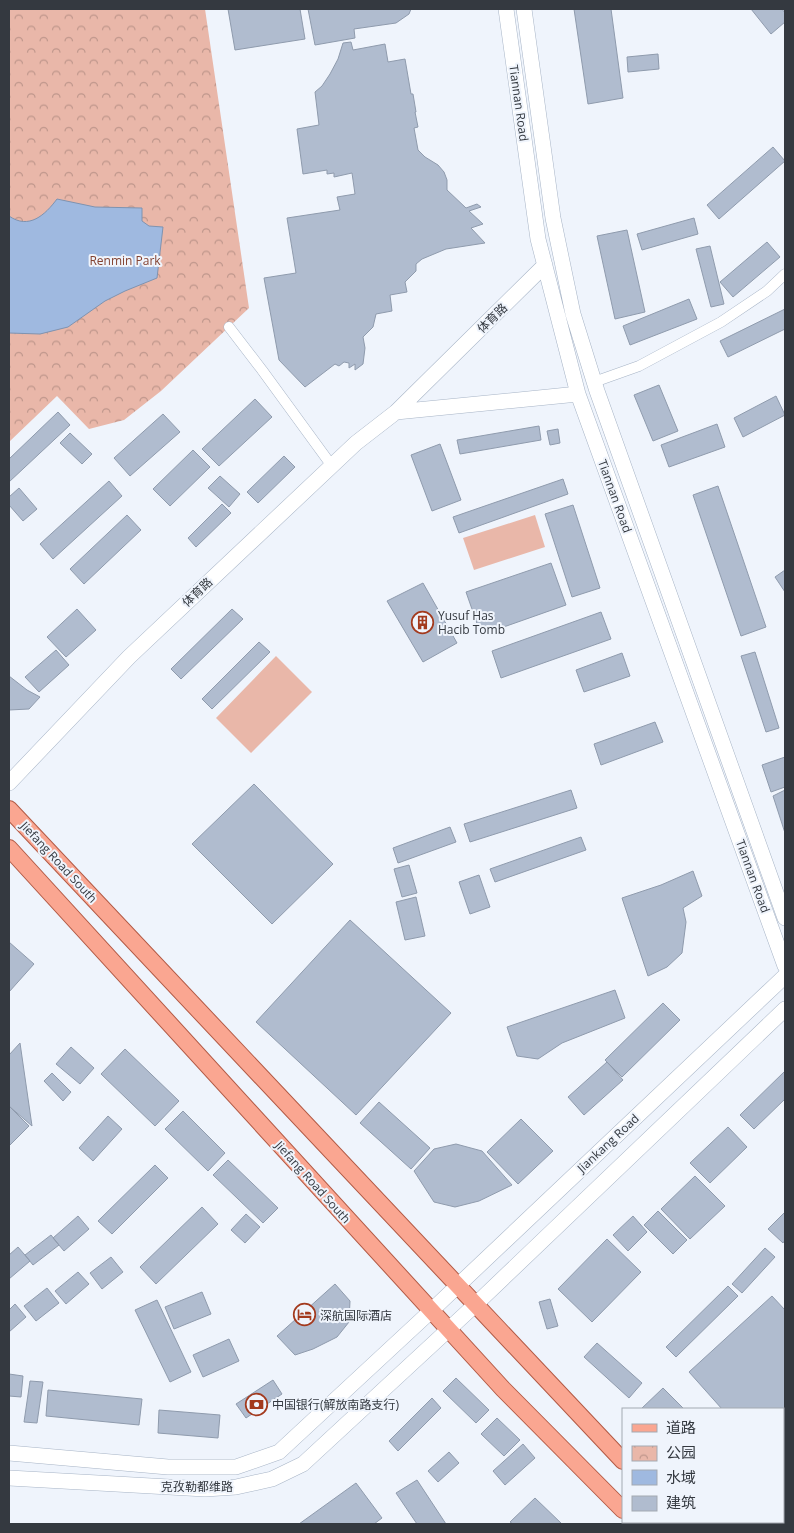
<svg xmlns="http://www.w3.org/2000/svg" width="794" height="1533" viewBox="0 0 794 1533" font-family="'Open Sans','Noto Sans SC',sans-serif">
	<defs>
		<pattern id="park-crowns" width="20" height="18" patternUnits="userSpaceOnUse" patternTransform="scale(1.25)"><rect width="20" height="18" fill="#e9b7a9"/><path d="M2 6a3 3 0 1 1 6 0M12 15a3 3 0 1 1 6 0" fill="none" stroke="#be968b"/></pattern>
	</defs>
	<rect width="100%" height="100%" fill="#eff4fc"/>
	<path fill="url(#park-crowns)" d="M9,9H205L249,308L161,391L124,420L89,429L57,396L9,442Z"/>
	<path fill="#e9b7a9" d="M535,515L545,547L474,570L463,538Z
		M276,656L312,692L251,753L216,718Z"/>
	<path fill="#9fb9e0" stroke="#7f93b0" d="M57,199L95,207L142,208V221L149,226L163,227L157,278L125,291L105,301L68,327L40,334L9,333V216C29,230 45,215 57,199Z"/>
	<path fill="#b0bccf" stroke="#8f9bad" d="M228,9H300L305,39L235,50Z
		M308,9H411L409,14L396,23L354,29L355,38L315,45Z
		M574,9H611L623,98L588,104Z
		M751,9H782L785,13V22L771,34Z
		M351,42L353,50L385,44L388,62L405,59L411,94H413L416,112H415L418,127L414,128L418,150L425,157L438,165L444,172L447,180V190L466,208L477,204L481,207L469,211L483,224L471,228L485,243L446,249L422,259L416,264V271L405,282L407,292L390,295L392,311L376,314L373,327L363,337L365,348L363,364L355,370V364L349,368V363L344,362L339,366L335,364L305,387L279,360L264,278L296,273L287,218L340,210L337,197L355,194L352,173L334,177V173L327,174V170L303,174L297,129L319,125L315,92L322,86L330,74L338,59L343,43Z
		M658,54L659,69L628,72L627,57Z
		M773,147L785,161L719,219L707,205Z
		M694,218L698,234L642,250L637,234Z
		M627,230L645,312L615,319L597,236Z
		M767,242L780,257L733,297L720,282Z
		M710,246L724,304L711,307L696,249Z
		M689,299L697,319L630,345L623,326Z
		M785,309V329L728,357L720,341Z
		M659,385L678,431L653,441L634,395Z
		M776,396L785,415L743,437L734,418Z
		M255,399L272,417L219,466L202,449Z
		M58,412L70,425L9,482V459Z
		M163,414L180,432L130,476L114,458Z
		M717,424L725,447L669,467L661,445Z
		M539,426L541,440L460,454L457,440Z
		M558,429L560,443L550,445L547,431Z
		M70,433L92,454L82,464L60,443Z
		M440,444L461,500L432,511L411,455Z
		M193,450L210,467L170,506L153,489Z
		M284,456L295,467L258,503L247,492Z
		M220,476L240,494L229,507L208,488Z
		M563,479L568,494L459,533L453,517Z
		M109,481L122,496L53,559L40,544Z
		M718,486L766,627L741,636L693,495Z
		M19,488L37,509L23,521L9,505V497Z
		M222,504L231,513L196,547L188,538Z
		M573,505L600,588L572,597L545,514Z
		M127,515L141,530L84,584L70,569Z
		M551,563L566,605L481,635L466,592Z
		M785,570V592L775,577Z
		M423,583L457,643L423,662L387,601Z
		M77,609L96,630L66,657L47,637Z
		M232,609L243,619L181,679L171,669Z
		M601,612L611,639L501,678L492,651Z
		M259,642L270,652L212,709L202,699Z
		M56,650L69,665L39,692L25,677Z
		M755,652L779,728L766,732L741,656Z
		M622,653L630,676L584,692L576,670Z
		M9,676L27,690L40,697L29,709L9,710Z
		M655,722L663,742L601,765L594,744Z
		M785,757V787L771,792L762,765Z
		M254,784L333,864L272,924L192,844Z
		M571,790L577,808L470,842L464,824Z
		M785,790V833L773,796Z
		M450,827L456,842L398,863L393,848Z
		M581,837L586,850L495,882L490,869Z
		M409,865L417,893L402,897L394,869Z
		M693,871L702,896L683,908L686,922L682,953L667,967L648,976L622,898L661,885Z
		M479,875L490,907L470,914L459,882Z
		M416,897L425,936L405,940L396,902Z
		M350,920L451,1013L356,1115L256,1022Z
		M9,942L34,964L9,992Z
		M615,990L625,1018L562,1043L538,1059L517,1056L507,1027Z
		M663,1003L680,1020L622,1077L605,1060Z
		M20,1043L32,1126L9,1106V1055Z
		M71,1047L94,1068L80,1084L56,1064Z
		M125,1049L179,1101L155,1126L101,1074Z
		M607,1062L623,1080L584,1115L568,1097Z
		M785,1071V1099L754,1129L740,1115Z
		M52,1073L71,1092L63,1101L44,1081Z
		M379,1102L430,1148L411,1169L360,1123Z
		M9,1106L29,1126L9,1146Z
		M183,1111L225,1153L208,1171L165,1129Z
		M108,1116L122,1129L93,1161L79,1148Z
		M521,1119L553,1151L518,1184L487,1152Z
		M728,1127L747,1147L710,1183L690,1163Z
		M456,1144L482,1151L512,1185L479,1201L455,1207L434,1202L414,1171L434,1149Z
		M228,1160L278,1208L263,1223L213,1175Z
		M155,1165L168,1178L112,1234L98,1221Z
		M695,1176L725,1206L690,1239L661,1209Z
		M202,1207L218,1224L156,1284L140,1267Z
		M658,1211L687,1240L673,1254L644,1225Z
		M785,1212V1240L783,1243L768,1229Z
		M246,1214L260,1227L245,1243L231,1230Z
		M78,1216L89,1229L64,1251L53,1238Z
		M633,1216L647,1232L628,1251L613,1235Z
		M51,1235L59,1245L33,1265L25,1255Z
		M607,1239L641,1272L592,1322L558,1289Z
		M18,1247L30,1261L9,1279V1255Z
		M765,1248L775,1257L742,1293L732,1284Z
		M111,1257L123,1272L102,1289L90,1273Z
		M78,1272L89,1284L66,1304L55,1291Z
		M335,1284L350,1301L349,1322L337,1337L313,1349L295,1355L277,1336Z
		M728,1286L738,1296L676,1357L666,1347Z
		M47,1288L59,1303L36,1321L24,1306Z
		M202,1292L211,1314L174,1329L165,1307Z
		M772,1296L785,1310V1478L783,1475V1409H722L689,1372Z
		M550,1299L558,1326L547,1329L539,1302Z
		M157,1300L191,1372L170,1382L135,1310Z
		M15,1304L26,1317L9,1332V1310Z
		M229,1339L239,1361L203,1377L193,1355Z
		M597,1343L642,1383L629,1398L584,1357Z
		M9,1374L23,1376L21,1397L9,1396Z
		M456,1378L489,1410L476,1423L443,1391Z
		M273,1380L282,1394L246,1418L236,1404Z
		M30,1381L43,1382L37,1423L24,1422Z
		M663,1388L684,1409H641Z
		M48,1390L142,1399L139,1425L46,1416Z
		M432,1398L441,1408L398,1451L389,1441Z
		M159,1410L220,1415L218,1438L158,1433Z
		M497,1418L520,1440L504,1456L481,1434Z
		M523,1444L535,1458L505,1485L493,1471Z
		M449,1452L459,1463L438,1482L428,1471Z
		M417,1480L446,1524H417L396,1493Z
		M356,1483L382,1518L374,1524H299Z
		M535,1498L562,1524H513L510,1522Z
		M783,1499L785,1502V1524H747L745,1522H783Z"/>
	<g fill="none" stroke-linecap="round" stroke-linejoin="round">
		<defs>
			<path id="street" d="M229,327L262,370L332,466
				M594,382L639,366L721,322L767,291L785,274"/>
			<path id="secondary" d="M506,9L538,239L578,394L785,966
				M524,9L553,218L573,314L597,391L785,918
				M396,412L545,265
				M9,783L129,657L356,443L396,412L578,394
				M9,1453L168,1467H236L279,1452L431,1311L785,976
				M9,1478L205,1489L236,1487L272,1479L303,1464L475,1305L785,1009"/>
			<path id="primary" d="M9,809L623,1461
				M9,848L503,1389L623,1510
				M634,1522L637,1524
				M680,1522L682,1524"/>
		</defs>
		<use href="#street" stroke="#a7b4c6" stroke-width="11"/>
		<use href="#secondary" stroke="#a7b4c6" stroke-width="16"/>
		<use href="#primary" stroke="#b25a45" stroke-width="18"/>
		<use href="#street" stroke="#fff" stroke-width="10"/>
		<use href="#secondary" stroke="#fff" stroke-width="15"/>
		<use href="#primary" stroke="#faa691" stroke-width="16"/>
	</g>
	<defs>
		<symbol id="building-ring" viewBox="-11 -11 22 22"><circle r="9.5" fill="#eff4fc" stroke="#a33a1e" stroke-width="1.5"/><path d="M-4-6H4V6H1V3H-1V6H-4ZM-2.5-4.3h1.7v1.8h-1.7ZM.8-4.3h1.7v1.8H.8ZM-2.5-1h1.7V.8h-1.7ZM.8-1h1.7V.8H.8Z" fill="#a33a1e"/></symbol>
		<symbol id="hotel-ring" viewBox="-11 -11 22 22"><circle r="9.5" fill="#eff4fc" stroke="#a33a1e" stroke-width="1.5"/><path d="M-6-4.5h1.5V1H6V5H4.5V3h-9V5H-6ZM-4 0a1.8 1.8 0 1 1 3.6 0ZM.5 0V-2.5h3Q6-2.5 6 0Z" fill="#a33a1e"/></symbol>
		<symbol id="bank-ring" viewBox="-11 -11 22 22"><circle r="9.5" fill="#eff4fc" stroke="#a33a1e" stroke-width="1.5"/><path d="M-6-4H6V4H-6ZM0-2.3a2.3 2.3 0 1 0 0 4.6a2.3 2.3 0 1 0 0-4.6Z" fill="#a33a1e"/></symbol>
	</defs>
	<g fill-rule="evenodd">
		<use href="#building-ring" x="410" y="610" width="25" height="25"/>
		<use href="#hotel-ring" x="292" y="1302" width="25" height="25"/>
		<use href="#bank-ring" x="244" y="1392" width="25" height="25"/>
	</g>
	<g text-anchor="middle" dominant-baseline="central" stroke-width="4" stroke-linejoin="round" paint-order="stroke">
		<g font-size="12" fill="#343940" stroke="#eff4fc">
			<text transform="translate(519 103) rotate(82)">Tiannan Road</text>
			<text transform="translate(492 318) rotate(-44)">体育路</text>
			<text transform="translate(615 496) rotate(70)">Tiannan Road</text>
			<text transform="translate(197 592) rotate(-43)">体育路</text>
			<text transform="translate(59 862) rotate(47)">Jiefang Road South</text>
			<text transform="translate(753 876) rotate(70)">Tiannan Road</text>
			<text transform="translate(608 1143) rotate(-43)">Jiankang Road</text>
			<text transform="translate(313 1182) rotate(48)">Jiefang Road South</text>
			<text x="197" y="1486">克孜勒都维路</text>
		</g>
		<g font-size="12" fill="#834231" stroke="#eff4fc">
			<text x="125" y="260">Renmin Park</text>
		</g>
		<g font-size="12" fill="#343940" stroke="#eff4fc" text-anchor="start">
			<text x="438" y="615">Yusuf Has<tspan x="438" dy="14">Hacib Tomb</tspan></text>
			<text x="320" y="1315">深航国际酒店</text>
			<text x="272" y="1404">中国银行(解放南路支行)</text>
		</g>
	</g>
	<rect width="794" height="1533" fill="none" stroke="#343940" stroke-width="20"/>
	<rect x="622" y="1408" width="162" height="115" fill="#eff4fc" stroke="#a4a9b1"/>
	<rect x="632" y="1424" width="25" height="8" fill="#faa691" stroke="#a4a9b1"/>
	<text x="666" y="1433" font-size="15" fill="#343940">道路</text>
	<rect x="632" y="1446" width="25" height="15" fill="url(#park-crowns)" stroke="#a4a9b1"/>
	<text x="666" y="1458" font-size="15" fill="#343940">公园</text>
	<rect x="632" y="1470" width="25" height="15" fill="#9fb9e0" stroke="#a4a9b1"/>
	<text x="666" y="1483" font-size="15" fill="#343940">水域</text>
	<rect x="632" y="1496" width="25" height="15" fill="#b0bccf" stroke="#a4a9b1"/>
	<text x="666" y="1508" font-size="15" fill="#343940">建筑</text>
</svg>
